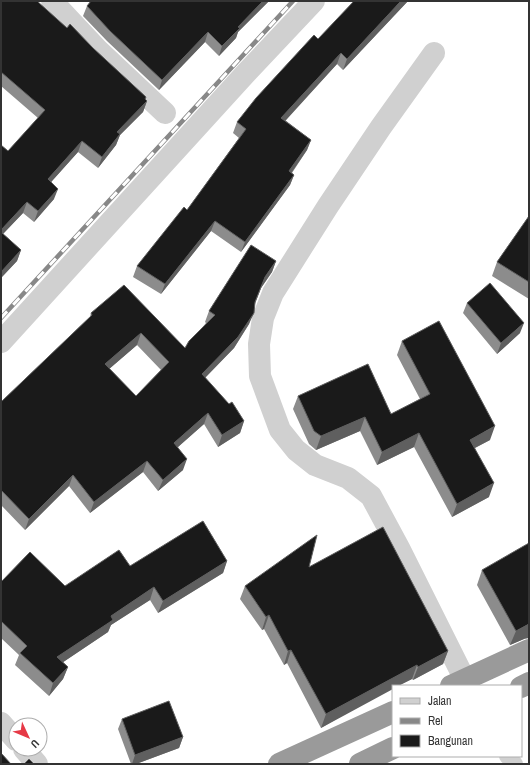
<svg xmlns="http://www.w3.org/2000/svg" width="530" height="765" viewBox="0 0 530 765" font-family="'Archivo Narrow',sans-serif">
	<rect width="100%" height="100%" fill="#fff"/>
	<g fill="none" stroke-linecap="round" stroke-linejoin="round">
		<path stroke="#d0d0d0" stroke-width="16" d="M507,756L515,764"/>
		<path stroke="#d0d0d0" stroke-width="22" d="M52,1L98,50L165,113
			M434,53L381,127L328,206L273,293L263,318L259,344L260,376L280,430L296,450L315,465L348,478L371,496L399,548L465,680
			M1,342L246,73L314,1
			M1,723L16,740
			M24,749L37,764"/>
		<path stroke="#9a9a9a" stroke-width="22" d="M451,686L529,650
			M521,687L529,683
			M279,764L393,712
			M360,764L393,748"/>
		<defs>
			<path id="rail" d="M1,318L293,1"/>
		</defs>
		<use href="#rail" stroke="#888" stroke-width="4.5"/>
		<use href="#rail" stroke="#fff" stroke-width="3" stroke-dasharray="9" stroke-linecap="butt"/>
	</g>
	<path fill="#8c8c8c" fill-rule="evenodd" d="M1,1L67,28L93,48L146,97L145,99L147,101L143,112L120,135L116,145L98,168L78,152L51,182L54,199L34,222L23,213L3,234L21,250L17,261L1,278V145L8,151L38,118L1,86Z
		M89,1H269L238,32L236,38L219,56L205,42L159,90L107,41L83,16L87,6L90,2Z
		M408,1L343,70L337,64L285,120L311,140L307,150L292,173L294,175L290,185L241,252L211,231L161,294L133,277L137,266L187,210L239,138L233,133L237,122L318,39Z
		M529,216V299L492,276L497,262Z
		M276,261L272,272L261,288L255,304L249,324L234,348L205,378L244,421L240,433L218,447L204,424L178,447L183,470L158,491L143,472L90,513L69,486L25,530L1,505V402L90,317L91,313L185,348L206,323L205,322L209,311ZM137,345L161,370L136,396L109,369Z
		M467,303L520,333L497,354L463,313Z
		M402,341L490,440L475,448L489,497L452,517L414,447L377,465L360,431L316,450L309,444L293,409L298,396L391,414L420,399L397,355Z
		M227,561L223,573L158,613L150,600L111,625L108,632L63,662L68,667L63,679L49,696L15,665L19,655L1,638V582L65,586L130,566Z
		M309,567L448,651L443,664L413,680L412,679L398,686H393L321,728L287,663L284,665L264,629L262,630L240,599L245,586Z
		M482,570L524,639L510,645L477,585Z
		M122,719L183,737L179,748L136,764H131L118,729Z"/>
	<path fill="#5f5f5f" d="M263,1H269L238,32L236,38L219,56L222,46L238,27Z
		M401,1H408L343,70L347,59Z
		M208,32L205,42L159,90L162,80Z
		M341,53L337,64L278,129L281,118Z
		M146,97L143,104L147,101L143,112L120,135L116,145L98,168L102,157L117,132Z
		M311,140L307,150L285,182L289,171Z
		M82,141L78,152L44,190L48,179Z
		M294,175L290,185L241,252L245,242Z
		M58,189L54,199L34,222L38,211Z
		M27,202L23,213L1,236V230Z
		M215,221L211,231L161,294L165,284Z
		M21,250L17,261L1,278V272Z
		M276,261L272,272L261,288L251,313L265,277Z
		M254,313L249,324L234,348L198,385L202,374Z
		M524,323L520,333L497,354L501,343Z
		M141,333L137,345L101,376L105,364Z
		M208,413L204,424L170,454L174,443Z
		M365,417L360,431L316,450L321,436Z
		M244,421L240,433L218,447L222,435Z
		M495,426L490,440L465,453L470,440Z
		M419,433L414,447L377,465L382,452Z
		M187,459L183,470L158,491L163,480Z
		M147,461L143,472L90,513L94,502Z
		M73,475L69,486L25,530L29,519Z
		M494,483L489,497L452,517L457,504Z
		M227,561L223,573L158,613L163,601Z
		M154,587L150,600L111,625L108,632L53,669L57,657L111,616Z
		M269,615L264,629L262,630L266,617Z
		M529,624V638L524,639L510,645L516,631Z
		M291,650L287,663L284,665L288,651Z
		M448,651L443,664L413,680L418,667Z
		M417,665L412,679L398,686H393V689L321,728L326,714Z
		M68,667L63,679L49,696L53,683Z
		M183,737L179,748L136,764H132L135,755Z"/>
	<path fill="#1a1a1a" stroke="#5f5f5f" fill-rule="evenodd" d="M1,1H37L67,28L70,24L93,48L146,97L145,99L147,101L117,132L120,134L102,157L82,141L48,179L58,189L38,211L27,202L1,230V145L8,151L45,110L1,72Z
		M91,1H263L238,27L240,28L222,46L208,32L162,80L110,31L87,6Z
		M354,1H401L347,59L341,53L281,118L311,140L289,171L294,175L245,242L215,221L165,284L137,266L184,207L187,210L246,129L237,122L256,98L314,35L318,39Z
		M529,216V282L497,262Z
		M1,232L21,250L1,272Z
		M251,245L276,261L265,277L255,302L254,313L238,337L202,374L229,404L232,402L244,421L222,435L208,413L174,443L187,459L163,480L147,461L94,502L73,475L29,519L1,490V402L92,315L91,313L124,285L185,348L189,341L215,315L209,311ZM141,333L169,362L136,396L105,364Z
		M490,283L524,323L501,343L467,303Z
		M439,321L495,426L470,440L494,483L457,504L419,433L382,452L365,417L321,436L314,431L298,396L368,364L391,414L430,394L402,341Z
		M203,521L227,561L163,601L154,587L111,616L113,620L57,657L68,667L53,683L20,653L27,646L1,621V582L30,552L65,586L119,550L130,566Z
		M383,527L448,651L418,667L417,665L326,714L291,650L288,651L269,615L266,617L245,586L317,535L309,567Z
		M529,543V624L516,631L482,570Z
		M169,701L183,737L135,755L122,719Z
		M1,753L11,764H1Z
		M29,759L34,764H24Z"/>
	<rect width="530" height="765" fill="none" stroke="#333333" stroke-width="4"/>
	<rect x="392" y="685" width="130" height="72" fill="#ffffff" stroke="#adadad"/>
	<rect x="400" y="698" width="20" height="6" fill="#d0d0d0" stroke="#adadad"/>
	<text x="428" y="705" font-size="12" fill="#333333">Jalan</text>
	<rect x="400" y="718" width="20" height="6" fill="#888888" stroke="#adadad"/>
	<text x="428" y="725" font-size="12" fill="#333333">Rel</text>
	<rect x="400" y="735" width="20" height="12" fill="#1a1a1a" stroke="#adadad"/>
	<text x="428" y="745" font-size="12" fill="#333333">Bangunan</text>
	<g transform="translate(28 737) rotate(134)"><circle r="19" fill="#ffffff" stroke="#adadad"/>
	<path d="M0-3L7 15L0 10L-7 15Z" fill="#e63946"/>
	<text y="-6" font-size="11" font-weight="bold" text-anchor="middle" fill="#333333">U</text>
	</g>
</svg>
